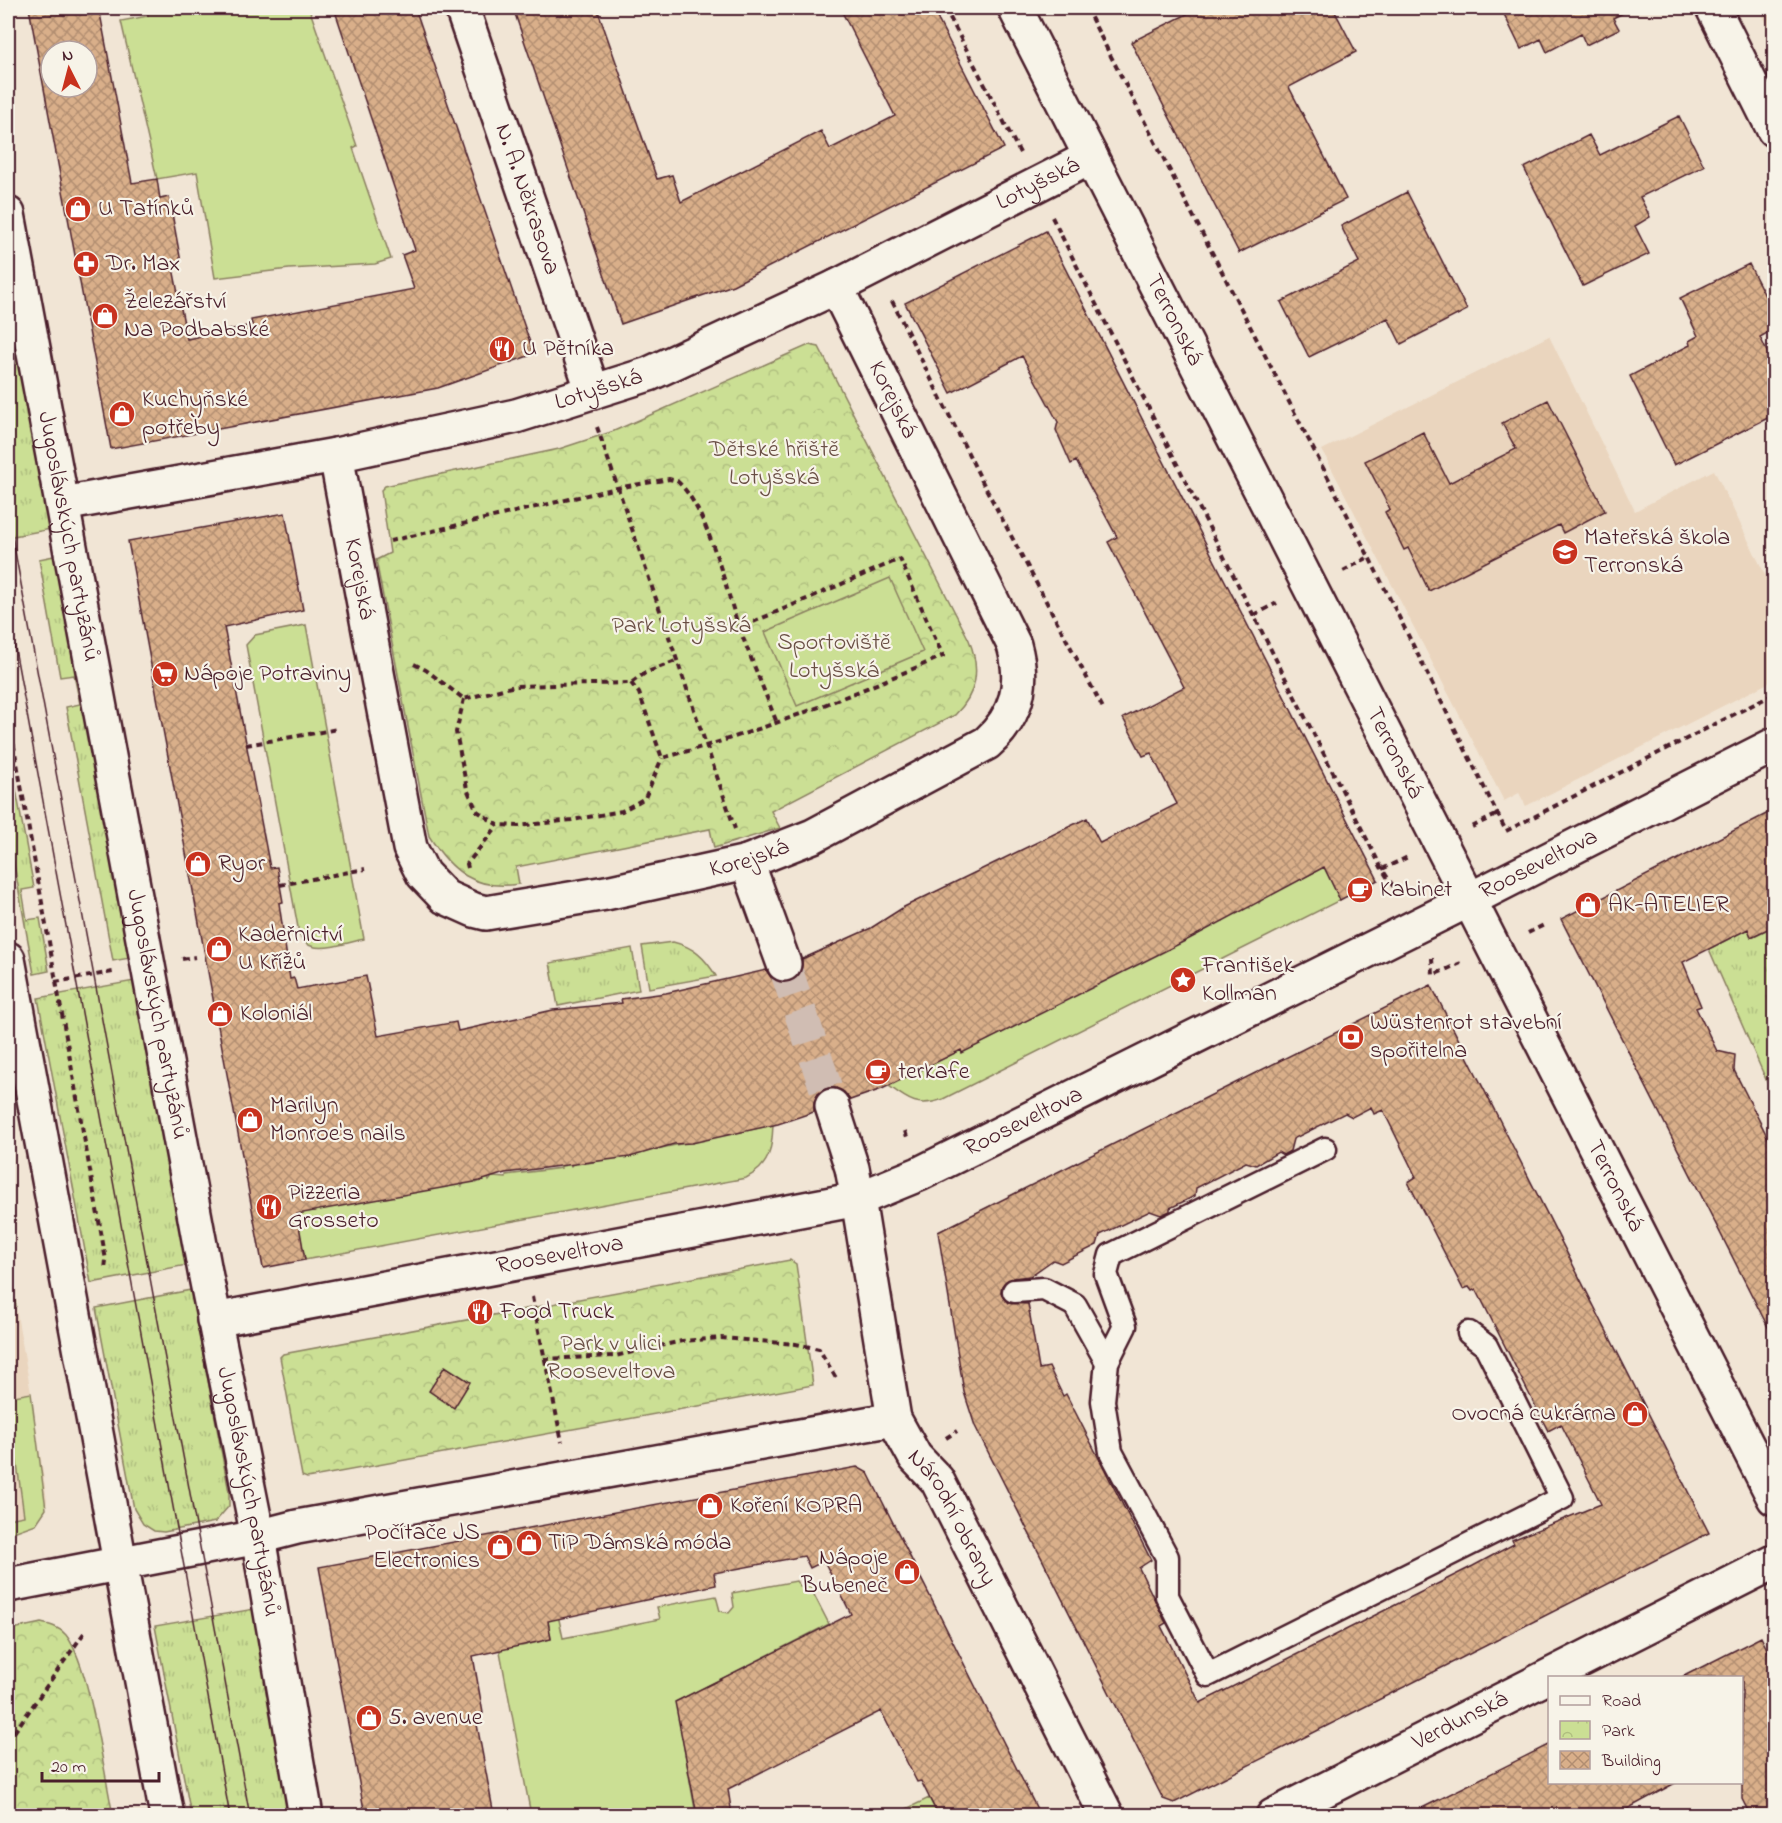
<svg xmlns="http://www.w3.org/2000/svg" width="1782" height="1823" viewBox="0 0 1782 1823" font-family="'Indie Flower',sans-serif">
	<defs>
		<pattern id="grass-tufts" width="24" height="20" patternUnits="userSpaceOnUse" patternTransform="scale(1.5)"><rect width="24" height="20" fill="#cbdf94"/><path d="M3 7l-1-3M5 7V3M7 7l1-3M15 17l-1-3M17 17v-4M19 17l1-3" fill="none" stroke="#b0bf80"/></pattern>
		<pattern id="park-crowns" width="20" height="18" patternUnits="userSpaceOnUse" patternTransform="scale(1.5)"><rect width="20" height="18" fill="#cbdf94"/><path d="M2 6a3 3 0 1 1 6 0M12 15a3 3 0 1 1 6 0" fill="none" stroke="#b0bf80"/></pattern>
		<pattern id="building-cross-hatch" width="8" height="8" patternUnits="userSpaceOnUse" patternTransform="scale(1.5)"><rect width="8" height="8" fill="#d9af8a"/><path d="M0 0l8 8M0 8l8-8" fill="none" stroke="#b28e71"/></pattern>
	</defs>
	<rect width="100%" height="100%" fill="#f1e5d5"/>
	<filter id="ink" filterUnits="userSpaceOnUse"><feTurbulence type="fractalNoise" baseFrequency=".0167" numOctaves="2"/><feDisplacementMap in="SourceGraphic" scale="12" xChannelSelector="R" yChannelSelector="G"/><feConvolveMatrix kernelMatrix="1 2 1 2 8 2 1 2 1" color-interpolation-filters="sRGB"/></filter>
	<g filter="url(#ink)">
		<path fill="#ead5be" d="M1759,8H1774V38Z
			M1549,336L1635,511L1714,470L1774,593V680L1526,806L1519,793L1504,801L1322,450Z
			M8,1264L31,1393L47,1500L46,1509L36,1524L8,1534Z"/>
		<path fill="url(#grass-tufts)" stroke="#8a7f60" stroke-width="1.5" d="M8,331L14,340L51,529L8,537Z
			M54,556L130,958L113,961L66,707L80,704L74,675L60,677L39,559Z
			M8,746L34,888L22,890L27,920L40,918L49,971L34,974L8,831Z
			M1774,926V1098L1709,949L1748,929L1752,937Z
			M673,942C694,947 705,958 716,976L649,988L642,946Z
			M632,948L639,990L558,1006L550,963Z
			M134,981L187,1265L91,1283L38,998Z
			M191,1290L229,1492V1506L215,1522L164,1532L154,1531L143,1524L134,1509L96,1308Z
			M254,1609L289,1815H191L155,1626Z"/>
		<path fill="url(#park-crowns)" stroke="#8a7f60" stroke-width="1.5" d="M809,345L819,347L969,640C981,670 977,693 955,715L771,811L780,828L714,848L710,829L516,867L519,884C475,891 451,871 429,836L376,560L390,553L381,490L385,486L559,449L614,431Z
			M790,1260L796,1264L813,1385L307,1478L302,1476L280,1357L283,1354Z
			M41,1623C51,1625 59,1627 66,1635C90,1665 104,1774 113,1815H13L8,1794V1630Z"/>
		<path fill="#cbdf94" stroke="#8a7f60" stroke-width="1.5" d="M147,8H309L357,146L353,148L391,259L375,264L289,269L215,278L197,172L157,179L121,21L148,16Z
			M890,578L923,652L797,706L765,632Z
			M306,625L364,939C344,943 307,959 299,933L246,645L255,635Z
			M1324,867L1340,900L943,1099C918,1108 909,1101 889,1086L960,1050L962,1052L1221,919L1223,921L1225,917L1238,913L1246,907L1250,908L1249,905L1258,901L1259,903L1262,899Z
			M773,1125C772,1149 770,1166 746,1178L305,1260L296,1214L461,1183L462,1186L465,1182L475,1181L476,1183L488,1178L489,1181L492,1177L506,1178V1175L561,1168L560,1165L570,1163L571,1166L574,1162L588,1163Z
			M8,1268L16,1306L8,1307Z
			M31,1393L46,1509L36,1524L8,1534V1519L24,1516L8,1397Z
			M796,1581L801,1587H810L829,1624L676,1702L696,1815H531L498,1641L522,1646L551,1639L547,1615L555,1601L563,1638L660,1619L657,1607L716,1596L720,1611L729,1613L734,1607L732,1593Z
			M929,1798L938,1815H894Z"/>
		<path fill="url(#building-cross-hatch)" stroke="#4a1f2b" stroke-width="1.5" fill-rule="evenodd" d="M29,8H99L132,183L157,179L160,199L169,197L181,262L172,263L187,339L252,325L251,320L414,289L402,255L415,250L334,8H415L534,354L438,388L111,449ZM51,51H87V87H51Z
			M513,8H597L657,179L672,175L681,202L821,131L830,149L895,116L840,8H932L1004,148L733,285L621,324Z
			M1199,8H1333L1356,52L1289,87L1346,199L1239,253L1131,42Z
			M1501,8H1633L1613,18L1619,29L1586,45L1581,34L1547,52L1541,39L1521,49Z
			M1679,116L1704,166L1640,197L1650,217L1635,226L1649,254L1583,286L1524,168L1589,135L1600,155Z
			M1407,192L1467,310L1401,344L1388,318L1309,357L1281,302L1359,262L1341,226Z
			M1046,231L1378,880L1340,900L1324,867L1189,939L962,1053L961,1050L882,1089L850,1100L844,1092L836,1088H826L818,1094L814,1102V1112L778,1124L692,1143L674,1144L630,1157L505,1173L480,1181L297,1214L305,1260L263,1268L128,541L285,513L303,610L224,627L270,868L277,867L280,885L283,902L279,903L290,979L294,978L297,989L366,976L378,1036L456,1022L458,1031L553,1010L622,1003L621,999L666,993L766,970L772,979L780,982H790L799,976L802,968V959L871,928L904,907L1087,818L1100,843L1177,804L1151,753L1143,756L1123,718L1184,687L1108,542L1117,537L1076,461L1071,464L1056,430L1058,422L1022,356L951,393L905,303Z
			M1749,264L1774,314V329L1760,337L1774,366V415L1674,465L1630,376L1690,345L1689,341L1698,336L1680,298Z
			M1548,400L1605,511L1563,533L1559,525L1429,591L1408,548L1404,550L1385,512L1390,509L1365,461L1423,432L1449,483L1516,449L1502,423Z
			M1774,810V926L1751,937L1748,929L1683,962L1701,1006L1696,1008L1717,1051L1735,1055L1734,1070L1774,1150V1339L1561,919Z
			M1431,985L1709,1533L1174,1803L1163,1799L975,1426L964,1392L938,1232ZM1371,1107L1374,1114L1383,1110L1416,1177L1408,1182L1463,1289L1469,1287L1472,1291L1476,1289L1548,1431L1561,1424L1601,1504L1512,1540L1514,1544L1473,1566L1200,1703L1161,1626L1166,1623L1139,1568L1151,1560L1066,1394L1063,1396L1049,1367L1039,1369L1028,1304L1008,1303L1001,1292L1002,1286L1013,1278L1030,1276L1053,1260L1061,1263L1097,1245L1100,1235L1150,1211L1161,1215L1170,1211V1208L1195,1196L1196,1188L1246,1162L1256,1165L1278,1152L1283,1155L1290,1151L1293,1139L1345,1113L1352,1117Z
			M445,1366L470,1382L454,1408L429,1391Z
			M857,1467L868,1473L1040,1815H938L921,1781L917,1782L881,1711L728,1789L732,1815H697L675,1702L851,1614L824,1561L810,1568L804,1556L714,1573L716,1585L548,1621L551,1639L473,1656L483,1713L475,1714L494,1815H365L319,1567Z
			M1761,1637L1774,1663V1815H1750L1742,1799V1677H1682Z
			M1550,1744V1782H1677L1616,1815H1408Z"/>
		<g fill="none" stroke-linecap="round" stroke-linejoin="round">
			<path stroke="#d0bdb3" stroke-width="33" stroke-dasharray="33 16" stroke-linecap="butt" d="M784,964L832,1106"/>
			<defs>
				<path id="service" d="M1325,1149L1111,1255L1106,1274L1125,1326L1107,1362L1103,1401L1111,1452L1167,1557V1596L1208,1675L1562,1498L1486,1346L1469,1333
					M1014,1291L1044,1289L1075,1305L1107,1362"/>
				<path id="pedestrian" d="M747,862L784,964
					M832,1106L852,1168L858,1199"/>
				<g id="minor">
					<path id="s1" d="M462,8L593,392"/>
					<path d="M1713,8L1774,130"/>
					<path id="s2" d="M336,455L410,848L423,874L445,897L474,910L486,913L606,893L747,862L813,836L987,743C1017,716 1025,684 1014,645L836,287"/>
					<path id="s3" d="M63,504L336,455L516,416L649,374L836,287L1091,157"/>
					<path id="s4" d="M858,1199L894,1419L915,1457L937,1480L1107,1816"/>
					<path id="s5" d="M214,1320L858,1199L919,1174L1471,899"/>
					<path d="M8,1585L258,1537L297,1527L894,1419"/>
					<path id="s6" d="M1273,1816L1774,1562"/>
				</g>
				<g id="tertiary">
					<path id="s7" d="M1015,8L1774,1498"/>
					<path id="s8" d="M1471,899L1774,745"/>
				</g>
				<g id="secondary">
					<path id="s9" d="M8,214L206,1277L258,1537L306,1816"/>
					<path d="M8,959L167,1816"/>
				</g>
			</defs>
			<use href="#service" stroke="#4a1f2b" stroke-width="27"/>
			<use href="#pedestrian" stroke="#4a1f2b" stroke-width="38"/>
			<use href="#minor" stroke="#4a1f2b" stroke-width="38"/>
			<use href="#tertiary" stroke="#4a1f2b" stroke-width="38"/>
			<use href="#secondary" stroke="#4a1f2b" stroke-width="38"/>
			<path stroke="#4a1f2b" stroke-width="4" stroke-dasharray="6 4.5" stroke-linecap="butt" d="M945,8L1020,153
				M1086,8L1369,557L1506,831L1774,694
				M1052,217L1382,869L1398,894
				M892,301L983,483L1103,708
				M597,427L735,829
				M390,541L617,488L669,479L677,481C707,507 726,589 739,628
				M1343,571L1369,557
				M1254,615L1277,603
				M414,664L426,670L464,699L515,686L631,683L645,673L678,660
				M631,683L639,693L662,758C759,733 850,696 943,656L900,559L739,628L777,723
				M464,699L456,732L467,789L477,811L498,825L518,826L572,820L622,811L645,798L662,758
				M8,713L106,1260L105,1270
				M246,745L338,729
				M1472,827L1498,814
				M468,868L467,864L498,825
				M1382,869L1408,857
				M280,885L365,869
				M1528,933L1546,924
				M1432,958L1433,975L1461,963
				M182,959L195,957
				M55,982L113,972
				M905,1131L908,1140
				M8,1212L13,1211
				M532,1297L562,1442
				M544,1359L615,1356L682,1341L721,1338L796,1344L819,1349L836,1378
				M946,1438L957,1431
				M1769,1621L1774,1618
				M8,1741L84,1633"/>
			<use href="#service" stroke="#f7f3e8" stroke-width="22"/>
			<use href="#pedestrian" stroke="#f7f3e8" stroke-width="33"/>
			<use href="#minor" stroke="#f7f3e8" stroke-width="33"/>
			<use href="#tertiary" stroke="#f7f3e8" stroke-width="33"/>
			<use href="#secondary" stroke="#f7f3e8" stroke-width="33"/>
			<path stroke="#4a1f2b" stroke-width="1.5" d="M8,514L250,1816
				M8,611L230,1816"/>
		</g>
	</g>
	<defs>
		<symbol id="shop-disc" viewBox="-11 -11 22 22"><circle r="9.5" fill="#c8321e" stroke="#f7f3e8"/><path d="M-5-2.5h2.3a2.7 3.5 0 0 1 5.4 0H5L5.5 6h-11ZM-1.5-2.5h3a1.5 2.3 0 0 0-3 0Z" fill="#fff"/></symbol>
		<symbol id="pharmacy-disc" viewBox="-11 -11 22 22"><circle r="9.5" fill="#c8321e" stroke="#f7f3e8"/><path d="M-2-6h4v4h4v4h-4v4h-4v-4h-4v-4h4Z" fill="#fff"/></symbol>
		<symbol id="restaurant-disc" viewBox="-11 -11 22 22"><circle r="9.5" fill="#c8321e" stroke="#f7f3e8"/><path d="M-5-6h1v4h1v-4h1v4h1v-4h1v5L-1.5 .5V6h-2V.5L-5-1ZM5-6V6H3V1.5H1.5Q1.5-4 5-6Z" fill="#fff"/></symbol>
		<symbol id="school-disc" viewBox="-11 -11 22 22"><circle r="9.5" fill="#c8321e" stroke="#f7f3e8"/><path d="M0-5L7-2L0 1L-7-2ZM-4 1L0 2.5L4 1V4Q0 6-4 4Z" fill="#fff"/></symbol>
		<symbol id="supermarket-disc" viewBox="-11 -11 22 22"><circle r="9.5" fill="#c8321e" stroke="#f7f3e8"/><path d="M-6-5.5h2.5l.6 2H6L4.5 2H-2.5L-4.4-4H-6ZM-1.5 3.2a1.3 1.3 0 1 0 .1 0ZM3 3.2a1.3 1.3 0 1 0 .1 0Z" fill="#fff"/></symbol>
		<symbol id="cafe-disc" viewBox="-11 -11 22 22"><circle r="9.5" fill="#c8321e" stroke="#f7f3e8"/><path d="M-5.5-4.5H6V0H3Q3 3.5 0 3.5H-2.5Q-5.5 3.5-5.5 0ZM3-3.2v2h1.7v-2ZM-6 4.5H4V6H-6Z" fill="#fff"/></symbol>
		<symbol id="sight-disc" viewBox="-11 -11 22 22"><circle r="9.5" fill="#c8321e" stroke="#f7f3e8"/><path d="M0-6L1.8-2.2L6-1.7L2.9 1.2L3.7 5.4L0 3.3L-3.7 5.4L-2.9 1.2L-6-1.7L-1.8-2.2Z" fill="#fff"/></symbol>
		<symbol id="bank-disc" viewBox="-11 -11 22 22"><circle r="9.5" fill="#c8321e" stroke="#f7f3e8"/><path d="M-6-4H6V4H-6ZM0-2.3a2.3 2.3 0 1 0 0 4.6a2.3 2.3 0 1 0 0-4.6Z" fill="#fff"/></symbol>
	</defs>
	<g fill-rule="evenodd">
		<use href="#shop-disc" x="63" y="194" width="30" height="30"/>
		<use href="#pharmacy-disc" x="71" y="249" width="30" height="30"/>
		<use href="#shop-disc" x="90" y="301" width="30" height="30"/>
		<use href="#restaurant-disc" x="487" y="334" width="30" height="30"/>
		<use href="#shop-disc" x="107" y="399" width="30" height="30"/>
		<use href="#school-disc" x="1550" y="537" width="30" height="30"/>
		<use href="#supermarket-disc" x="150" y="659" width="30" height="30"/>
		<use href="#shop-disc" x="183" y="849" width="30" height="30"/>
		<use href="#cafe-disc" x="1345" y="875" width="30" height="30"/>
		<use href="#shop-disc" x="1573" y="890" width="30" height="30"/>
		<use href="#shop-disc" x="204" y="934" width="30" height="30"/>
		<use href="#sight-disc" x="1168" y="965" width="30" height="30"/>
		<use href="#shop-disc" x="205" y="999" width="30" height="30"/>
		<use href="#bank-disc" x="1336" y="1022" width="30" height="30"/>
		<use href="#cafe-disc" x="863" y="1057" width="30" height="30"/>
		<use href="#shop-disc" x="235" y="1105" width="30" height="30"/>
		<use href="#restaurant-disc" x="254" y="1192" width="30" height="30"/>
		<use href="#restaurant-disc" x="465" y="1297" width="30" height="30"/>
		<use href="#shop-disc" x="1620" y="1399" width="30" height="30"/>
		<use href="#shop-disc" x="695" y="1491" width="30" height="30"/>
		<use href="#shop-disc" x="514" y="1528" width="30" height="30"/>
		<use href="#shop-disc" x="485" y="1532" width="30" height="30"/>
		<use href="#shop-disc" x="892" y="1557" width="30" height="30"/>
		<use href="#shop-disc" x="354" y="1703" width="30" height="30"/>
	</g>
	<g text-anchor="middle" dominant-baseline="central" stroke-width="4.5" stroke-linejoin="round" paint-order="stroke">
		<g font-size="24" fill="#4a1f2b" stroke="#f7f3e8">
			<text stroke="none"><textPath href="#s3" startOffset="1034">Lotyšská</textPath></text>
			<text stroke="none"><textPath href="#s1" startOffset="202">N. A. Někrasova</textPath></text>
			<text stroke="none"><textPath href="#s7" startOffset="350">Terronská</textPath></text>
			<text stroke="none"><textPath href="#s3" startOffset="548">Lotyšská</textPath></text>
			<text transform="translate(892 400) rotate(64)">Korejská</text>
			<text stroke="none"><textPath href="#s9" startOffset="328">Jugoslávských partyzánů</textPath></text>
			<text stroke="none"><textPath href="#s2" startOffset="126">Korejská</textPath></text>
			<text stroke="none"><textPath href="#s7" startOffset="836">Terronská</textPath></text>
			<text stroke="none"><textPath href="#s2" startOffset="774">Korejská</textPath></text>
			<text stroke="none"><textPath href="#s8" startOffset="76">Rooseveltova</textPath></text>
			<text stroke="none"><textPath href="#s9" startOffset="814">Jugoslávských partyzánů</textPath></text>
			<text stroke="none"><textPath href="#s5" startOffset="838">Rooseveltova</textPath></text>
			<text stroke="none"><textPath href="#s7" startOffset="1322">Terronská</textPath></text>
			<text stroke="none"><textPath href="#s5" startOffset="352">Rooseveltova</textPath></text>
			<text stroke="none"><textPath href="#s9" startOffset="1300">Jugoslávských partyzánů</textPath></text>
			<text stroke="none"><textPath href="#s4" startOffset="338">Národní obrany</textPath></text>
			<text stroke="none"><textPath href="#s6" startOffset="210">Verdunská</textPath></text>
		</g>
		<g font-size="24" fill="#4a1f2b" stroke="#f7f3e8" text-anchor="start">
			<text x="98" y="209">U Tatínků</text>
			<text x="106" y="264">Dr. Max</text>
			<text x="124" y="302">Železářství<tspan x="124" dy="28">Na Podbabské</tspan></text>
			<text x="522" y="349">U Pětníka</text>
			<text x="142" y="400">Kuchyňské<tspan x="142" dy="28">potřeby</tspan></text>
			<text x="1584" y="538">Mateřská škola<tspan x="1584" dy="28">Terronská</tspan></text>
			<text x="184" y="674">Nápoje Potraviny</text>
			<text x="218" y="864">Ryor</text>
			<text x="1380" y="890">Kabinet</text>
			<text x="1608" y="905">AK-ATELIER</text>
			<text x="238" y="935">Kadeřnictví<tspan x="238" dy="28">U Křížů</tspan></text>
			<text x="1202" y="966">František<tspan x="1202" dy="28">Kollman</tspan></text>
			<text x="240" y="1014">Koloniál</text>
			<text x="1370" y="1023">Wüstenrot stavební<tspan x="1370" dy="28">spořitelna</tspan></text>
			<text x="898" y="1072">terkafe</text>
			<text x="270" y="1106">Marilyn<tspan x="270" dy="28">Monroe's nails</tspan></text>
			<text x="288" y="1193">Pizzeria<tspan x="288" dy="28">Grosseto</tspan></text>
			<text x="500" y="1312">Food Truck</text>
			<text x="1616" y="1414" text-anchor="end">Ovocná cukrárna</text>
			<text x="730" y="1506">Koření KOPRA</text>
			<text x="480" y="1533" text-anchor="end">Počítače JS<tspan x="480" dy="28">Electronics</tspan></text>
			<text x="548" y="1543">TiP Dámská móda</text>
			<text x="888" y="1558" text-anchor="end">Nápoje<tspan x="888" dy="28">Bubeneč</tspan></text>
			<text x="388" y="1718">5. avenue</text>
		</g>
		<g font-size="24" fill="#6a4f45" stroke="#f7f3e8">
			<text x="774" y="450">Dětské hřiště<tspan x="774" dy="28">Lotyšská</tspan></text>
			<text x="681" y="626">Park Lotyšská</text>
			<text x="834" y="643">Sportoviště<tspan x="834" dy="28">Lotyšská</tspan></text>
			<text x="611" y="1344">Park v ulici<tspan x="611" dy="28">Rooseveltova</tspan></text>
		</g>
	</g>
	<rect width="1782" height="1823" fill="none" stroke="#f7f3e8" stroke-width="30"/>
	<rect x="15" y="15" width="1752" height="1793" fill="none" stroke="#4a1f2b" stroke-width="2" filter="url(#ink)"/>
	<rect x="1548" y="1676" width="195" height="108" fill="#f7f3e8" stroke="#b29e9c" stroke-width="1.5"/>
	<rect x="1560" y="1696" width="30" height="9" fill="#f7f3e8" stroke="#b29e9c" stroke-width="1.5"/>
	<text x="1602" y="1706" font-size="18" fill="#4a1f2b">Road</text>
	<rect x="1560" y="1721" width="30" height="18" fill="url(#park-crowns)" stroke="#b29e9c" stroke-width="1.5"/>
	<text x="1602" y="1736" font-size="18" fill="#4a1f2b">Park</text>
	<rect x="1560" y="1751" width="30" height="18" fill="url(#building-cross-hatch)" stroke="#b29e9c" stroke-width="1.5"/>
	<text x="1602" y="1766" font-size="18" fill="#4a1f2b">Building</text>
	<g transform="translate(69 69) rotate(354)"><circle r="28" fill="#f7f3e8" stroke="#b29e9c" stroke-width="1.5"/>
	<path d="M0-4.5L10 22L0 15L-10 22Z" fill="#c8321e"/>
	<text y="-9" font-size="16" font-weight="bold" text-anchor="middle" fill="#4a1f2b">N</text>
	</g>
	<path d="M42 1772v9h117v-9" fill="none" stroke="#4a1f2b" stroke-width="3"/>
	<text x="51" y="1772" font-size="18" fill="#4a1f2b" stroke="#f7f3e8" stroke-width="4.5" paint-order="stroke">20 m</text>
</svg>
